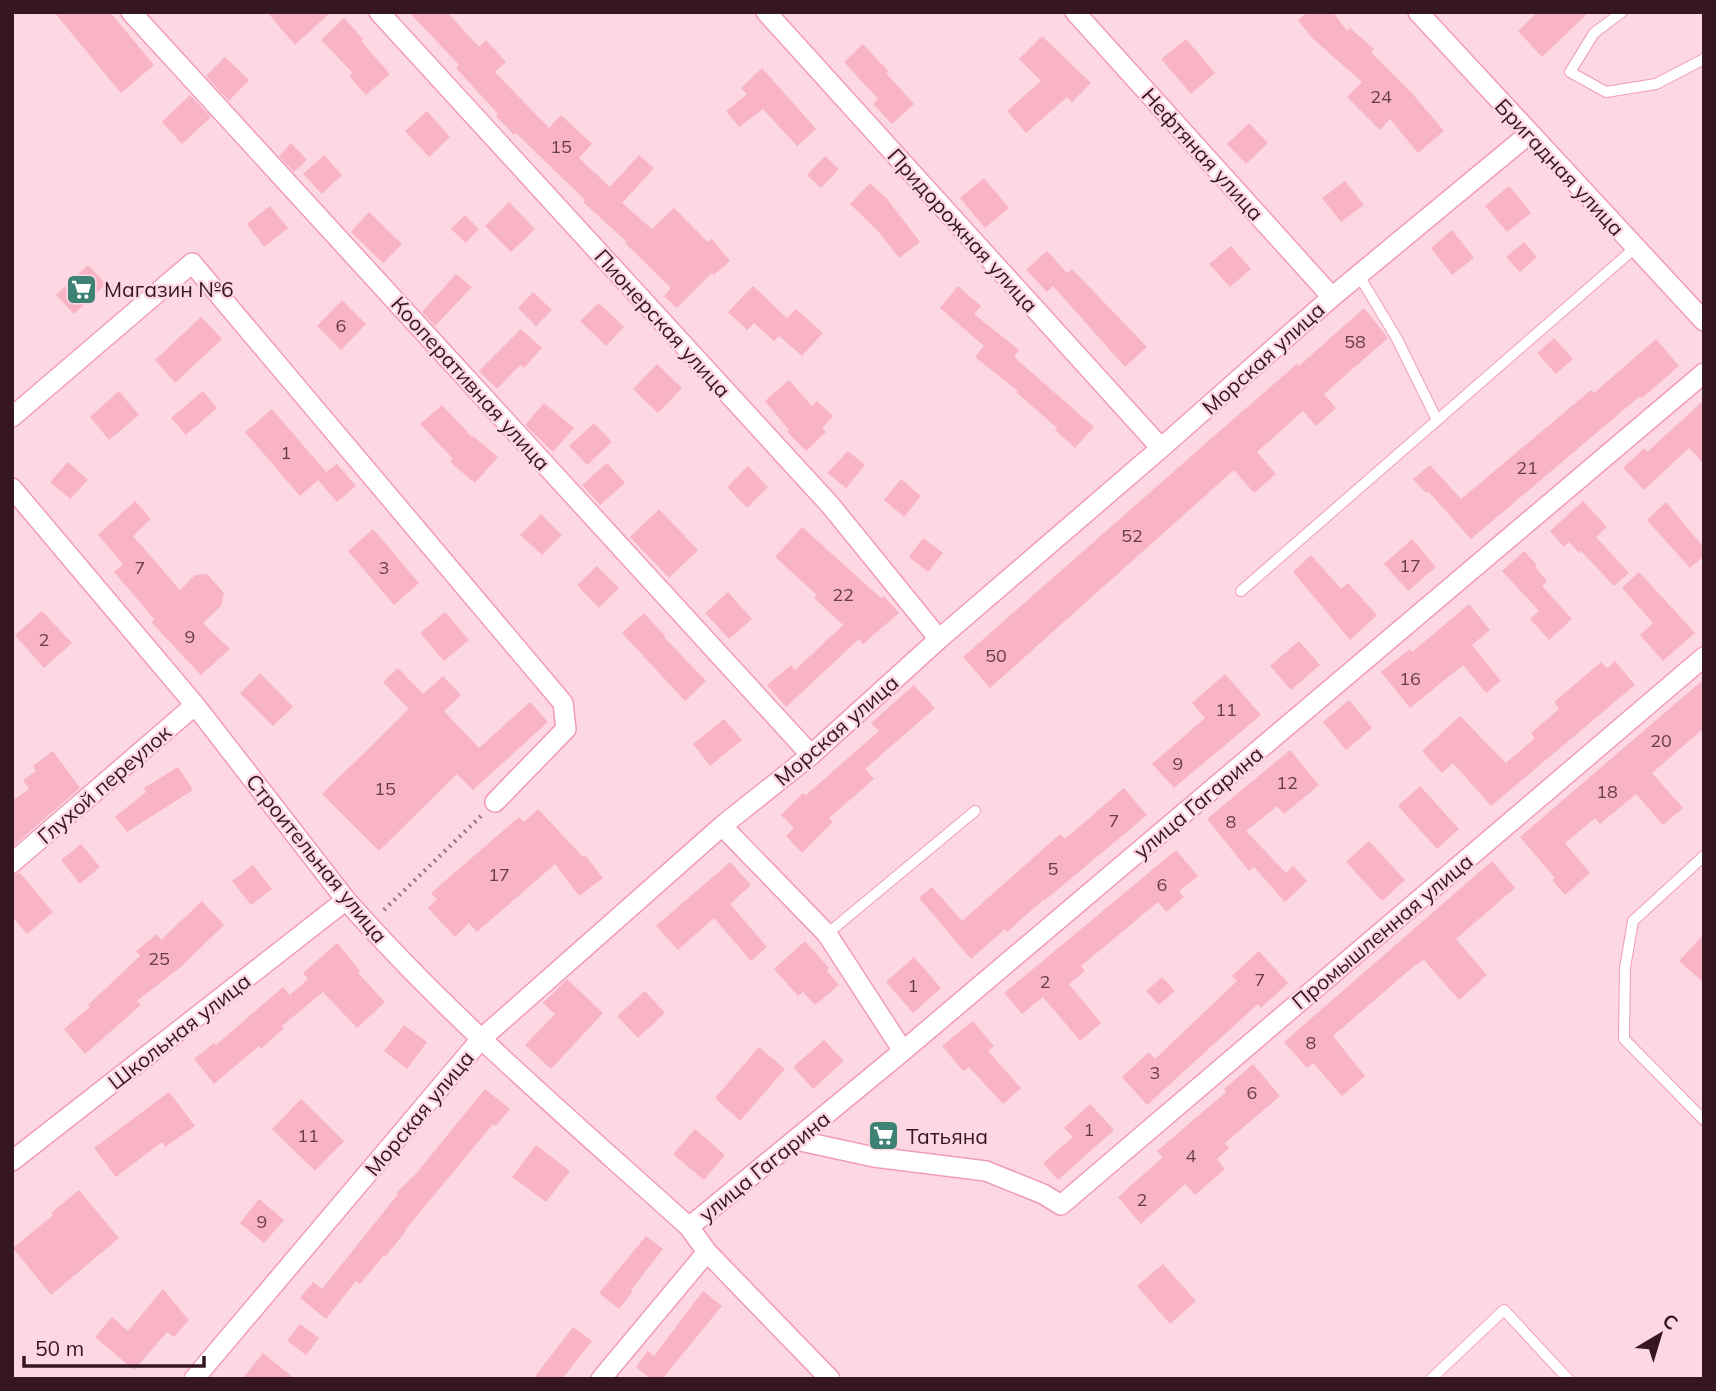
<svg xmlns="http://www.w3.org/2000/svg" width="1716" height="1391" viewBox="0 0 1716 1391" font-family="Mulish,sans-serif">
	<rect width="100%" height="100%" fill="#fdd8e2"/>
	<path fill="#f9b3c7" d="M54,12H110L154,65L121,93Z
		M267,12H331L295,45Z
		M409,12H447L479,47L486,40L506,62L495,72L549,128L561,115L592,144L579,158L610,187L639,155L654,168L622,203L652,229L674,208L708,242L712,239L730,261L714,275L712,273L677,308L664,296L671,288L625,243L627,242L583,202L585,200L516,133L514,135L496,116L498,114L456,68L459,65Z
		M1308,12H1333L1347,31L1350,28L1374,49L1371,52L1411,92L1444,131L1418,153L1390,119L1380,130L1347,97L1362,82L1312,38L1298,20Z
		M1537,12H1589L1542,57L1518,31Z
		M344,18L363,39L361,41L390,74L366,95L349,76L353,73L321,40Z
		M1042,36L1091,83L1072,102L1067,97L1026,133L1007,111L1041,81L1019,59Z
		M1186,39L1215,73L1191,94L1161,59Z
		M863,44L888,71L886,73L914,104L892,124L873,104L878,99L844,62Z
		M225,57L249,80L229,101L206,76Z
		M762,68L816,129L797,146L763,109L739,127L726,111L747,94L741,88Z
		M190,95L211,117L182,144L162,122Z
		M427,111L450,137L429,157L405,131Z
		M1249,123L1268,143L1246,164L1227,144Z
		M291,143L307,160L294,172L279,156Z
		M324,155L342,175L322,194L303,174Z
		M825,156L839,169L821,188L807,175Z
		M984,178L1009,208L985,228L960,198Z
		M1345,181L1364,205L1341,222L1322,198Z
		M870,183L887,199L920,242L899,258L878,231L850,204Z
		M1509,186L1531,213L1507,232L1485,206Z
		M509,202L535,229L511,252L485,226Z
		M270,206L288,228L264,247L247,224Z
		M369,212L402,244L383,263L351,232Z
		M465,215L479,229L466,243L451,229Z
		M1452,230L1474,258L1452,275L1431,248Z
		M1524,242L1537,257L1520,272L1506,257Z
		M1231,246L1251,269L1230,287L1209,264Z
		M1047,251L1067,273L1072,269L1147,347L1125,367L1053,286L1047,292L1026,270Z
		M88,265L106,284L74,314L56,295Z
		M456,274L472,287L435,326L422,312Z
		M753,286L787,318L796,309L823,333L802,356L779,336L774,341L754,323L747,330L728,312Z
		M958,286L981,306L974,314L1019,350L1014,357L1094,427L1075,448L1055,430L1057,428L1016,392L1018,391L975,357L984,346L940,308Z
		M533,292L552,310L536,326L518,308Z
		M342,300L366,324L341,350L317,326Z
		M599,303L624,327L606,346L580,321Z
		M1364,308L1388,338L1324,394L1336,408L1316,426L1303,411L1257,452L1276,474L1254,493L1234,470L990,688L963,657L1230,422L1297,364L1299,366Z
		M201,317L222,339L175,383L155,360Z
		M521,329L542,348L524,368L520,365L497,389L479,371Z
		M1554,338L1573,359L1556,374L1537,353Z
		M1656,339L1679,366L1642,398L1640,396L1471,539L1428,491L1426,493L1413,479L1430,465L1461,499L1591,390L1594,393Z
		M657,364L682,388L658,413L633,389Z
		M789,380L812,406L817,401L833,416L822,428L826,432L806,451L787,432L789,430L765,401Z
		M119,391L139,415L109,440L90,417Z
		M203,391L217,408L186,435L171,418Z
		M1704,400V464L1689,448L1644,490L1623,468L1644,448L1647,452Z
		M544,403L574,428L553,452L525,425Z
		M442,405L472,437L473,436L498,457L475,483L450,462L453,459L420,424Z
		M272,409L326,472L337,464L356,486L337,502L318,480L300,496L245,432Z
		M594,423L612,442L587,465L569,446Z
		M848,451L865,465L846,488L827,473Z
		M68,462L88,480L70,499L50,482Z
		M607,463L625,483L600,505L582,485Z
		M748,466L768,487L747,508L727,487Z
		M901,479L921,496L904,517L884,500Z
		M135,501L151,519L133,536L180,590L195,575L207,574L224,593L221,606L203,623L230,649L201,675L151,622L155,620L114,572L123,564L98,535Z
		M1583,501L1607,527L1596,537L1629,573L1614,586L1581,551L1579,553L1569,542L1564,547L1550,531Z
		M1666,502L1704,548V556L1690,568L1647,520Z
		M659,509L698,550L669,578L630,537Z
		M541,514L562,535L542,555L520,535Z
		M802,527L881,598L884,596L899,613L863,644L859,639L786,707L767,685L791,665L795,670L843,625L814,598L817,595L775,557Z
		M373,529L419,583L394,605L348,551Z
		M923,538L943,553L928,572L909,557Z
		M1412,539L1436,567L1408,591L1384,564Z
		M1524,551L1537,565L1535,567L1547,581L1542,586L1572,619L1549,640L1530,619L1539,611L1502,571Z
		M1311,555L1341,589L1348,583L1377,615L1350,640L1293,572Z
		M597,566L619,588L599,608L577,585Z
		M1639,572L1695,633L1663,661L1640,635L1653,623L1622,588Z
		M728,592L752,619L729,639L705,613Z
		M1469,604L1490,630L1472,645L1501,681L1486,693L1463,665L1410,708L1381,672L1410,649L1412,652Z
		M42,611L72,643L44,668L15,635Z
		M445,612L469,640L444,661L420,633Z
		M644,613L665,636L664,637L706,681L685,701L622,633Z
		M1299,641L1320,665L1291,690L1270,666Z
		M1615,661L1635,685L1491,806L1453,763L1442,773L1422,751L1460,716L1506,763L1535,738L1531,733L1559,709L1554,702L1601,662L1607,668Z
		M398,668L423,694L443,676L461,695L444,711L479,748L530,702L548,722L473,790L457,774L379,851L322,794L409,709L383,682Z
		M260,673L293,707L273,726L240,693Z
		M1225,674L1261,715L1174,788L1152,764L1205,718L1192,703Z
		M1704,679V728L1652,773L1683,808L1663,825L1636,794L1600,824L1595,818L1565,843L1590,873L1565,895L1552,880L1555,878L1520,837Z
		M914,685L935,708L865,769L874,779L829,818L833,822L802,853L786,836L794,828L781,815L803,793L806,795L879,731L871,723Z
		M1349,700L1372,728L1346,750L1323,722Z
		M724,719L742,740L710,766L693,744Z
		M1290,750L1319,785L1284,814L1277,806L1246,831L1286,873L1293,866L1307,881L1285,902L1254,867L1249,871L1207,819Z
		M53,751L80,788L12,847V801L29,789L23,780L36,771L33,766Z
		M178,767L193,790L127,832L115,817L146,792L144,788Z
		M1420,786L1459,829L1437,849L1398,806Z
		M1124,788L1147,815L1044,901L1043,900L1007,932L1005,929L971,959L919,898L932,887L962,921L1060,834L1065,839Z
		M538,809L583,857L585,855L603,878L579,896L555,864L477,932L469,923L455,937L428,908L437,899L431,893L519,817L524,822Z
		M1369,841L1405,880L1382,901L1346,862Z
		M81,844L100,867L80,884L61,860Z
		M1176,850L1198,876L1179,891L1184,897L1166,912L1158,902L1081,966L1085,971L1069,984L1101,1023L1080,1041L1043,997L1022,1014L1004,993Z
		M1492,861L1515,888L1456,939L1487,975L1459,1000L1424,960L1414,966L1333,1036L1365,1076L1342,1096L1313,1063L1307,1068L1284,1042Z
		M730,862L751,885L730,904L767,947L751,961L714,918L678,950L656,926Z
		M253,865L272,889L251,905L232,881Z
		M20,873L53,912L27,934L12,916V875Z
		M202,901L224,925L182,966L137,1001L141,1005L85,1054L64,1029L90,1007L88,1005L140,956L136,951L157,934L161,940Z
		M1704,934V983L1679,961Z
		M805,941L829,968L827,971L839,985L815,1005L803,992L798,996L774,969Z
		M337,943L360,971L358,973L385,1002L357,1028L323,992L282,1026L284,1028L261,1049L259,1046L214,1084L194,1059L214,1043L216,1045L283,987L290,995L308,979L303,973Z
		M1259,951L1288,983L1261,1008L1258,1004L1147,1105L1122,1077L1149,1052L1155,1059L1237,981L1232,976Z
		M914,957L941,988L913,1013L886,982Z
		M1162,977L1175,991L1159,1005L1146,991Z
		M567,979L603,1013L551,1069L525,1045L555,1014L543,1003Z
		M645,991L665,1013L638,1038L617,1016Z
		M973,1021L994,1046L988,1051L1021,1088L1003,1104L969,1067L963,1071L942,1046Z
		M404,1025L427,1042L407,1069L384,1051Z
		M824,1040L844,1061L813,1089L793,1067Z
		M759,1047L785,1069L740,1121L715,1098Z
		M1253,1064L1280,1096L1225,1143L1229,1148L1217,1159L1225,1169L1195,1195L1185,1184L1141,1224L1118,1197L1163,1157L1157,1151L1226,1092L1224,1089Z
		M485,1089L510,1109L496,1126L493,1124L405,1230L406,1231L385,1257L383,1256L360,1284L356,1281L326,1319L300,1298L313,1282L322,1289L398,1194L396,1193L414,1176Z
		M169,1092L195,1126L165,1147L162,1142L116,1177L94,1148Z
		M301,1099L344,1141L315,1171L272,1129Z
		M1090,1104L1114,1130L1058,1180L1043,1163L1073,1137L1064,1128Z
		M882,1120L899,1133L888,1146L872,1144L867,1140Z
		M695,1129L725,1155L704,1180L673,1154Z
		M536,1145L570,1171L546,1202L512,1177Z
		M79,1190L119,1238L51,1295L13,1248L53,1215L51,1213Z
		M259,1199L284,1220L264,1243L240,1223Z
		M646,1236L663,1249L631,1290L633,1291L619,1309L599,1293Z
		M1163,1264L1196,1301L1170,1324L1137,1286Z
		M163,1289L189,1320L174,1337L167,1332L134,1370L95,1337L112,1317L128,1331Z
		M703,1291L722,1306L662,1379H650L636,1367L648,1351L654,1356Z
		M300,1324L319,1338L306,1355L287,1341Z
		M573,1327L592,1341L562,1379H533Z
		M263,1353L295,1379H242Z"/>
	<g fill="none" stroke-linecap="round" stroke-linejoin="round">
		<defs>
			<path id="service" d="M1622,12L1594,33L1570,72L1606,92L1656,84L1704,59
				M1358,274L1396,337L1437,420
				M1241,591L1635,248
				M1704,856L1633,921L1625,968L1624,1039L1704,1120
				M827,934L975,811
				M1431,1379L1504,1310L1568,1379"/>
			<path id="minor" d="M131,12L811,755
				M379,12L831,506L939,639
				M766,12L1161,448
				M1075,12L1332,297
				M1418,12L1704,321
				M12,417L192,263L563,703L566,729L495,802
				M12,488L195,705L346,900C451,1019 572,1121 689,1227L707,1252L830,1379
				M722,826L827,934L903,1051
				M12,863L195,705
				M796,1140L874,1157L986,1171L1043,1194L1061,1205L1704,657
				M12,1161L346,900
				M689,1227L903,1051L1704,373
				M194,1379L481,1039L722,826L811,755L939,639L1161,448L1332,297L1529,134
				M601,1379L707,1252"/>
		</defs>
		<use href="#service" stroke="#f19cb6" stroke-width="12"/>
		<use href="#minor" stroke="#f19cb6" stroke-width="22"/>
		<path stroke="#9a7882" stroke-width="4.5" stroke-dasharray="2 5" stroke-linecap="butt" d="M384,910L481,816"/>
		<use href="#service" stroke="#fff" stroke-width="10"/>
		<use href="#minor" stroke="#fff" stroke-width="19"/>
	</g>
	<defs>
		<symbol id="supermarket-square" viewBox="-11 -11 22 22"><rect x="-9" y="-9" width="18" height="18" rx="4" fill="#3e8276" stroke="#fdd8e2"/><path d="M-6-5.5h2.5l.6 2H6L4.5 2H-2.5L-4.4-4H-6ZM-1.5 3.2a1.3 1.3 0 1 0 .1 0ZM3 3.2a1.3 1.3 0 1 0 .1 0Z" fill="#fff"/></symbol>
	</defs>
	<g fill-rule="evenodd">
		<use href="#supermarket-square" x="64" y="272" width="35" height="35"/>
		<use href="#supermarket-square" x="866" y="1118" width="35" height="35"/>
	</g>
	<g text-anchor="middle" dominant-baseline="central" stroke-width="5" stroke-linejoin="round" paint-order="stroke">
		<g font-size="18" fill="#673d4a">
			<text x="1381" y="96">24</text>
			<text x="561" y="146">15</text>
			<text x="341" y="325">6</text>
			<text x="1355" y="341">58</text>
			<text x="286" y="452">1</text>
			<text x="1527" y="467">21</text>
			<text x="1132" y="535">52</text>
			<text x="1410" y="565">17</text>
			<text x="140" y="567">7</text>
			<text x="384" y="567">3</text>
			<text x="843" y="594">22</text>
			<text x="190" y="636">9</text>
			<text x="44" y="639">2</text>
			<text x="996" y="655">50</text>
			<text x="1410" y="678">16</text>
			<text x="1226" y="709">11</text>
			<text x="1661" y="740">20</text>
			<text x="1178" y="763">9</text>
			<text x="1287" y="782">12</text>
			<text x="385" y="788">15</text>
			<text x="1607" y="791">18</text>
			<text x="1114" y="820">7</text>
			<text x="1231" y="821">8</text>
			<text x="1053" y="868">5</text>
			<text x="499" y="874">17</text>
			<text x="1162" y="884">6</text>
			<text x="159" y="958">25</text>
			<text x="1260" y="979">7</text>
			<text x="1045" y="981">2</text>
			<text x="913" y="985">1</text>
			<text x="1311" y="1042">8</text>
			<text x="1155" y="1072">3</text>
			<text x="1252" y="1092">6</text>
			<text x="1089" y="1129">1</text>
			<text x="308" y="1135">11</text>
			<text x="1191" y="1155">4</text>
			<text x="1142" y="1199">2</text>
			<text x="262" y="1221">9</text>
		</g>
		<g font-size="21" fill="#361621" stroke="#fdd8e2">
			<text transform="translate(1203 154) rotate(48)">Нефтяная улица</text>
			<text transform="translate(1560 167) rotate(47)">Бригадная улица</text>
			<text transform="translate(963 230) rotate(48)">Придорожная улица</text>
			<text transform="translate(663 323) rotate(48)">Пионерская улица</text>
			<text transform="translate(1263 358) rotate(-42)">Морская улица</text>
			<text transform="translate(471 383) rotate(48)">Кооперативная улица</text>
			<text transform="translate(836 730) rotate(-41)">Морская улица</text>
			<text transform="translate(104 784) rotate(-41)">Глухой переулок</text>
			<text transform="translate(1198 802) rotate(-40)">улица Гагарина</text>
			<text transform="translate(317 858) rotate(51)">Строительная улица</text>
			<text transform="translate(1382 931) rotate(-40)">Промышленная улица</text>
			<text transform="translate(179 1031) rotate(-38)">Школьная улица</text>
			<text transform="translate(419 1113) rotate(-50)">Морская улица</text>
			<text transform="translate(764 1166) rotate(-39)">улица Гагарина</text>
		</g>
		<g font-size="21" fill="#361621" stroke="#fdd8e2" text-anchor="start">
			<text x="104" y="289">Магазин №6</text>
			<text x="906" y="1136">Татьяна</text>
		</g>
	</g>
	<rect width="1716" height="1391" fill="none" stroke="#361621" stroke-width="28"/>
	<g transform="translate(1660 1335) rotate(38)" stroke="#fdd8e2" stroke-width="5" paint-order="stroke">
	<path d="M0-5L12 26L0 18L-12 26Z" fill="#361621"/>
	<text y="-10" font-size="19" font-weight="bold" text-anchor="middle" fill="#361621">С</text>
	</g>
	<path d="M24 1356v10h180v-10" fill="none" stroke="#361621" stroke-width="3.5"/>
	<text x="35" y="1356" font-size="21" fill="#361621" stroke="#fdd8e2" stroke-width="5" paint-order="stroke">50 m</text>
</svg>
